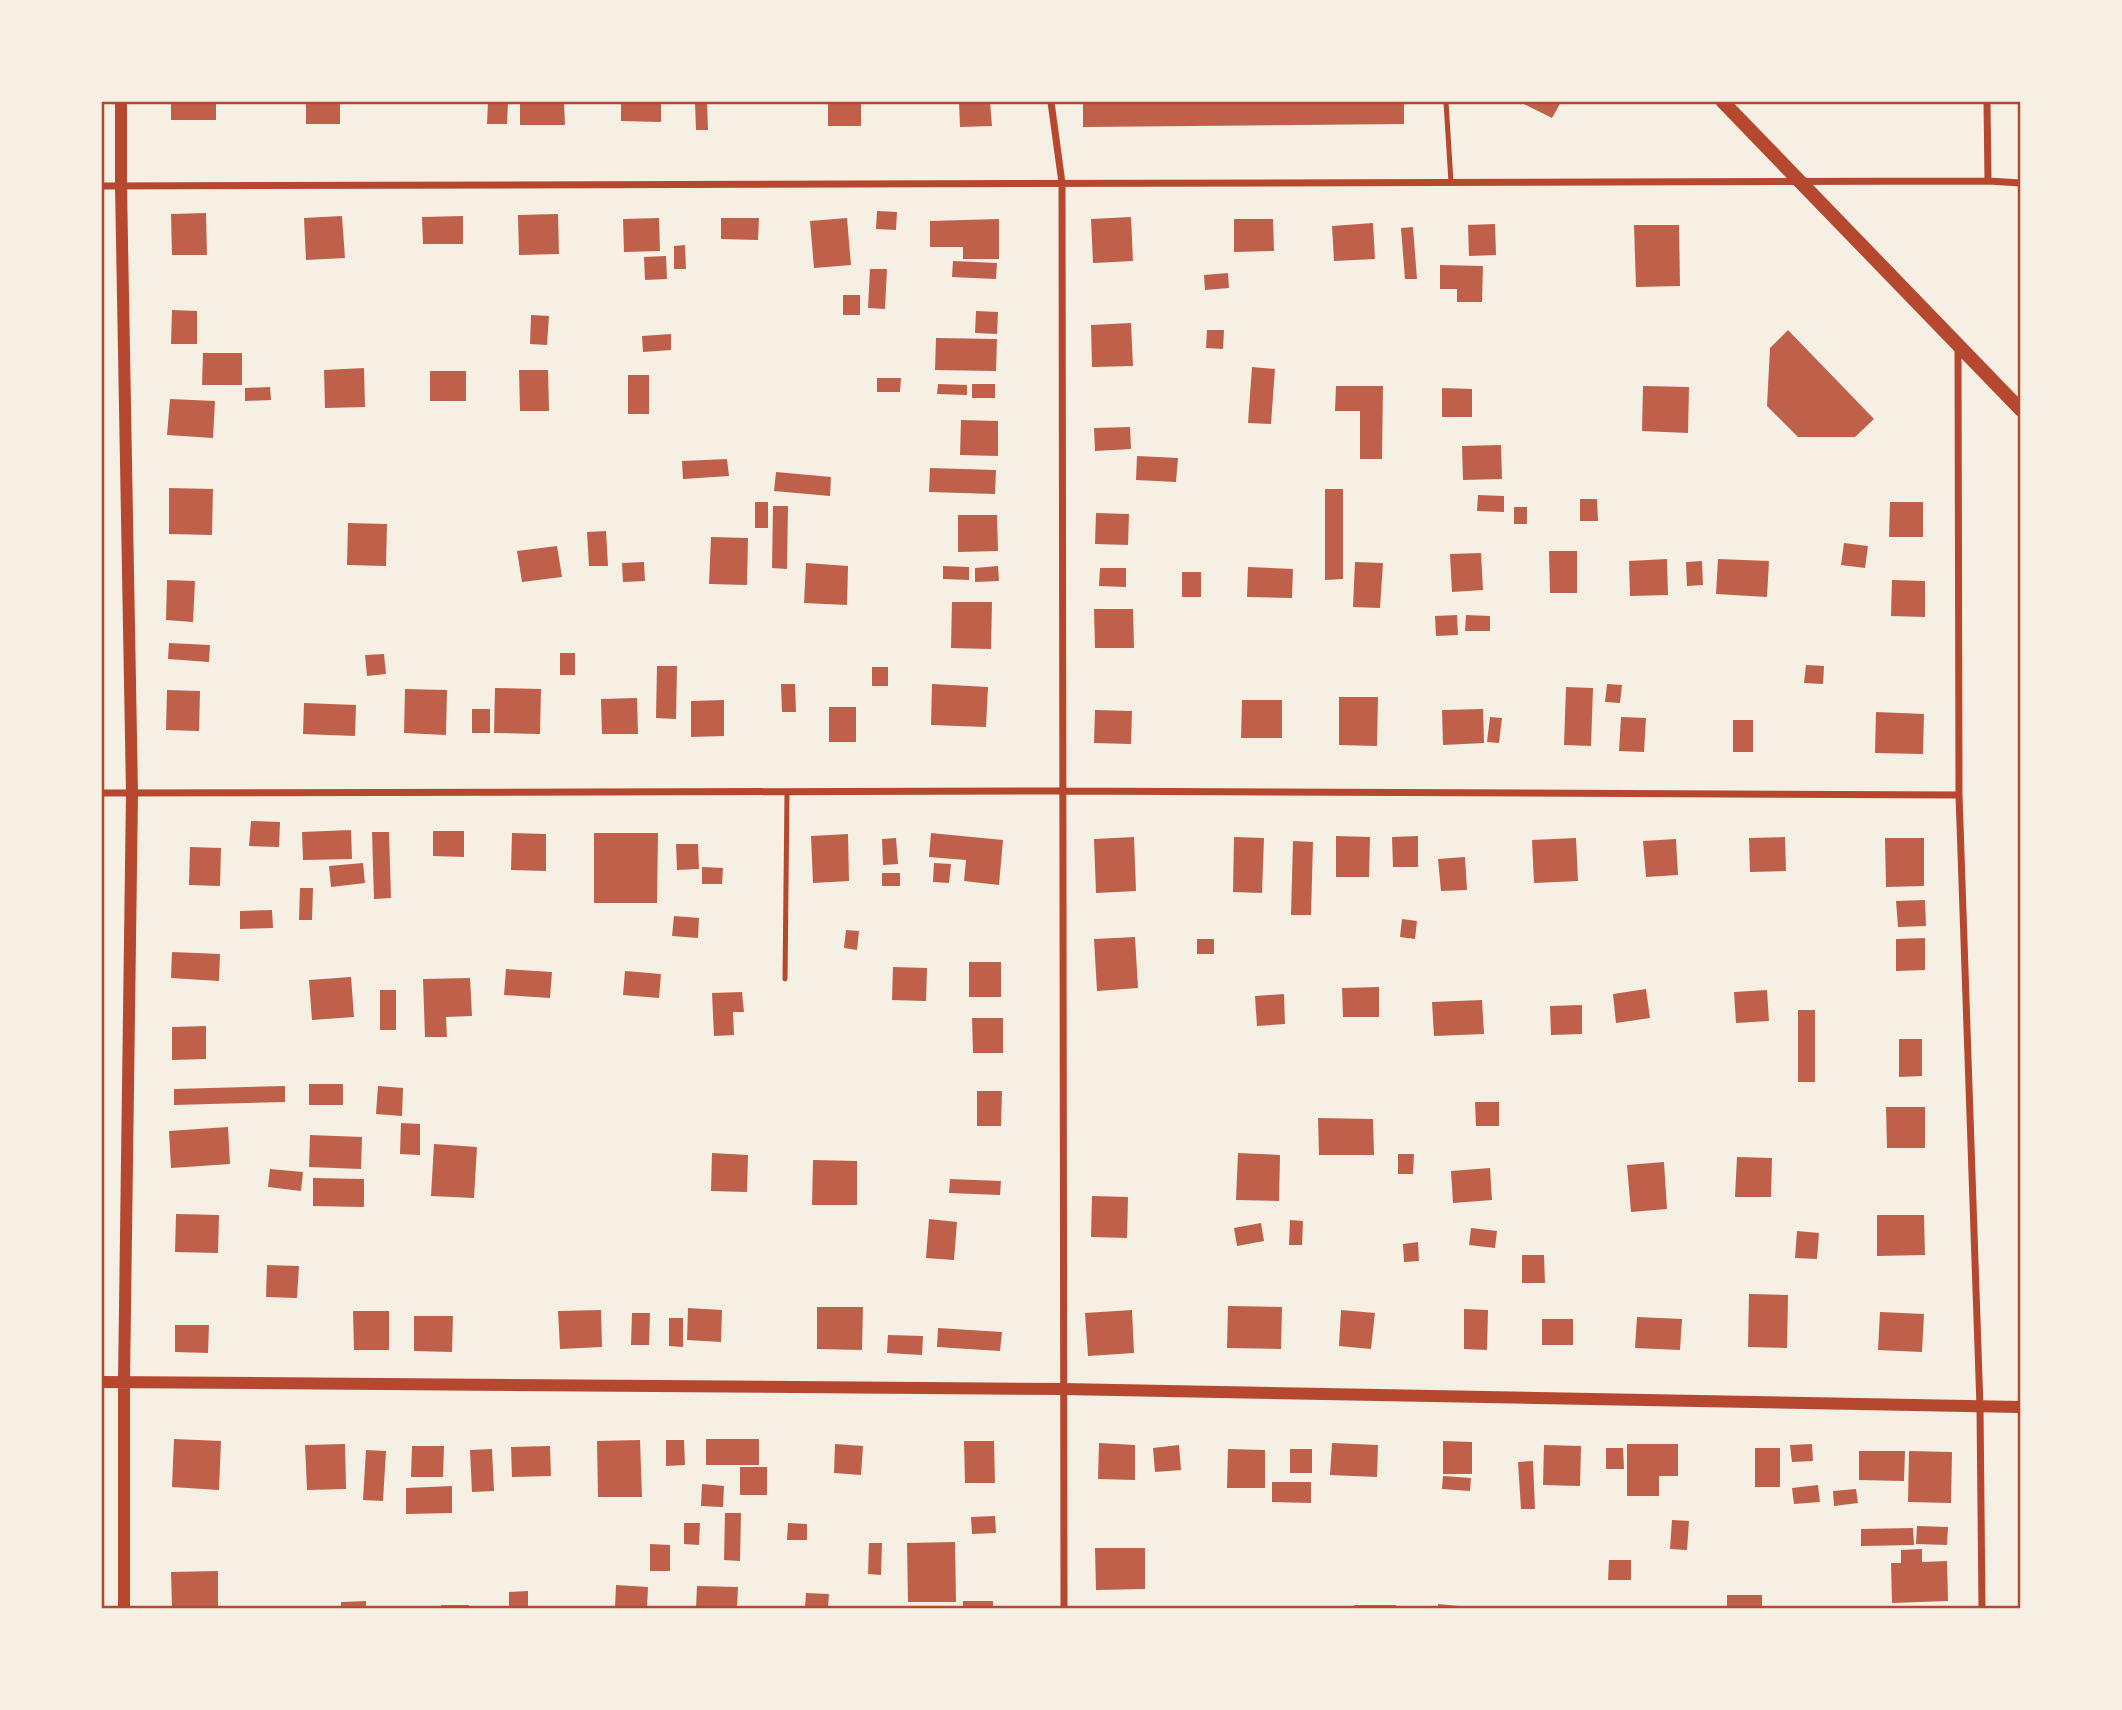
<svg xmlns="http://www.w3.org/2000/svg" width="2122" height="1710" viewBox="0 0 2122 1710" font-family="Helvetica,sans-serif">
	<rect width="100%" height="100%" fill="#f6efe4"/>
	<path fill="#bf614a" d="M171,102H216V120H171Z
		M306,102H340V124H306Z
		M488,102H508L507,124H487Z
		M520,102H564L565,125H520Z
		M621,102H661V122L621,121Z
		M695,102H707L708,130H696Z
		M828,102H861V126H828Z
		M959,102H990L992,126L960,127Z
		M1083,102H1404V124L1083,127Z
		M1520,102H1561L1552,118Z
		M877,211L897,212L896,230L876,229Z
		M206,213L207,255H172L171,214Z
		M558,214L559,254L519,255L518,215Z
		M342,216L345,258L306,260L304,218Z
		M463,216V244H423L422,217Z
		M1131,217L1133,261L1093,263L1091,219Z
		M659,218L660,251L624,252L623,219Z
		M721,218H759L758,240L721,239Z
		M847,218L851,265L814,268L810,221Z
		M999,219V259H963V247H930V221Z
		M1234,219H1273L1274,251L1234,252Z
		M1373,223L1375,259L1334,261L1332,226Z
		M1495,224L1496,255L1469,256L1468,225Z
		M1634,225H1679L1680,286L1636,287Z
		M1413,227L1417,279H1405L1401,228Z
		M685,245L686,269H674V246Z
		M666,256L667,279L645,280L644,257Z
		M953,261L997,263L996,279L952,277Z
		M1440,265L1483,266L1482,302H1457V289H1440Z
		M870,269H887L885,309L868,308Z
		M1228,273L1229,288L1205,290L1204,275Z
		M843,295H860V315H843Z
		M172,310L197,311V344H171Z
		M976,311L998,312L997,334L975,333Z
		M531,315L549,316L547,345L530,344Z
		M1131,323L1133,366L1092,367L1091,325Z
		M1207,330H1224L1223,349L1206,348Z
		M1788,330L1874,419L1855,437H1798L1767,406L1770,348Z
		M671,334V350L643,352L642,336Z
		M936,338L997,339L996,371L935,370Z
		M203,353H242V385H202Z
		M1252,367L1275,369L1271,424L1248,423Z
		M364,368L365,407L325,408L324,370Z
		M519,370H548L549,411H520Z
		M430,371H466V401H430Z
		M628,375H649V414H628Z
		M877,378H901L900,392H877Z
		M938,384L967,385V395L937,394Z
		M972,384H995V398H972Z
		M1336,386H1383L1382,459H1360V411H1335Z
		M1643,386L1689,387L1688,433L1642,431Z
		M270,387L271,400L245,401V388Z
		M1442,388L1472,389V417H1442Z
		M170,399L215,401L213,438L167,435Z
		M961,420L998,421V456L960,455Z
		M1130,427L1131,449L1095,451L1094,428Z
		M1501,445L1502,479L1463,480L1462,446Z
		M1137,456L1178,458L1176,482L1136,480Z
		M727,459L729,476L683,479L682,461Z
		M930,468L996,470L995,494L929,492Z
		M776,472L831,477L830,496L774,491Z
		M169,488L213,489L212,535L169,534Z
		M1325,489H1343V579L1325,580Z
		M1478,495L1504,496V512L1477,511Z
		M1580,499H1597L1598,521H1580Z
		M755,502H768V528H755Z
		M1890,502H1923V537H1889Z
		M773,506H788L787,569L772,568Z
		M1514,507H1527V524H1514Z
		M1096,513L1129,514L1128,545L1095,544Z
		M958,515H997L998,551L958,552Z
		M348,523L387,524L386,566L347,565Z
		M606,531L608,566H589L587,532Z
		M711,537L748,538L747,585L709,584Z
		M1844,543L1868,546L1865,568L1841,565Z
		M557,546L562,577L522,582L517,551Z
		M1549,551H1577V593H1550Z
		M1481,553L1483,590L1452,592L1450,554Z
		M1667,559L1668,595L1630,596L1629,561Z
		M1718,559L1769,561L1767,597L1716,594Z
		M1702,561L1703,585L1687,586L1686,562Z
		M644,562L645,581L623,582L622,563Z
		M1355,562L1383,563L1380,608L1353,607Z
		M806,563L848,566L847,605L804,603Z
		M943,566L969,567V580L943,579Z
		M998,566L999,581L975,582V568Z
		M1248,567L1293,569L1292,598L1247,597Z
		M1100,568H1126V587L1099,586Z
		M1182,572H1201V597H1182Z
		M167,580L195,581L193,622L166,620Z
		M1892,580L1925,581V617L1891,616Z
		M952,602H992L991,649L951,648Z
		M1094,609H1133L1134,648H1095Z
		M1457,615L1458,635L1436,636L1435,616Z
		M1466,615L1490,616V631H1465Z
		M169,643L210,645L209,662L168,659Z
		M560,653H575V675H560Z
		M384,654L386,674L367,676L365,655Z
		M1806,665L1824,666L1823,684L1804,683Z
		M657,666H677L676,719L656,718Z
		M872,667H888V686H872Z
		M781,684H795L796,712H782Z
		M932,684L988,687L986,727L931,725Z
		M1607,684L1622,685L1620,703L1605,702Z
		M1566,687L1593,688L1591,746L1564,745Z
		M495,688L541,689L540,734L494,733Z
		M405,689L447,690L446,735L404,733Z
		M167,690L200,691L199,731L166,730Z
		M1339,697H1378L1377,746L1339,745Z
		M637,698L638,734H602L601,699Z
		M724,700V736L691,737V701Z
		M1242,700H1282V738H1241Z
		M304,703L356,705L355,736L303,734Z
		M829,707H856V742H829Z
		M472,709H490V733H472Z
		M1483,709L1484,743L1443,745L1442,710Z
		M1095,710L1132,711L1131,744L1094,743Z
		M1876,712L1924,714L1923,754L1875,753Z
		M1490,717L1502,718L1499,743L1487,742Z
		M1621,717L1646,718L1644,752L1619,751Z
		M1733,720H1753V752H1733Z
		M251,821L280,822L279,847L249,846Z
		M351,830L352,859L303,860L302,832Z
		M433,831H464V857L433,856Z
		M372,832H389L391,898L374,899Z
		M512,833L546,834V871L511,870Z
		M594,833H658L657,903H594Z
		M931,833L1003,840L999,885L964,881L966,860L929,857Z
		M848,834L849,881L813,883L811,836Z
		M1336,836L1370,837L1369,877H1336Z
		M1418,836V867H1393L1392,837Z
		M1134,837L1136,891L1096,893L1094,839Z
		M1234,837L1264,838L1262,893L1233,892Z
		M1785,837L1786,871L1750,872L1749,838Z
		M896,838L898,864L883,865L882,839Z
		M1576,838L1578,881L1534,883L1532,840Z
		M1885,838H1924V886L1886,887Z
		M1676,839L1678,875L1646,877L1643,841Z
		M1293,841L1313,842L1311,915H1291Z
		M676,844H698L699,869L677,870Z
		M190,847L221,848L220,886L189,885Z
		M1465,857L1467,890L1441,891L1438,859Z
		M363,863L365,883L331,887L329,866Z
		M934,863L951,864L949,883L933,882Z
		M702,867L723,868L722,884H702Z
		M882,873H900V886H882Z
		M300,888H313L312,920H299Z
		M1925,900L1926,926L1898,927L1896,901Z
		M272,910L273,928L240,929V911Z
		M674,916L699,918L698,938L672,936Z
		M1402,919L1417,921L1415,939L1400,937Z
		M846,930L859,931L857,950L844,948Z
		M1135,937L1138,988L1097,991L1094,939Z
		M1925,938V970L1896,971V939Z
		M1197,939H1214V954H1197Z
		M172,952L220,954L219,981L171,978Z
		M969,962H1001V997H969Z
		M893,967L927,968L926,1001L892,1000Z
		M506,969L552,972L550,998L504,995Z
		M625,971L661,974L659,998L623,995Z
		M351,977L354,1017L312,1020L309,980Z
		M470,978L472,1016L446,1017L447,1037H425L423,979Z
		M1379,987V1017H1343L1342,988Z
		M1646,989L1650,1018L1616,1023L1613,994Z
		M380,990H396V1030H380Z
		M1767,990L1769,1021L1736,1023L1734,992Z
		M742,992L744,1012H733L734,1035L714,1036L712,993Z
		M1284,994L1285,1024L1257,1026L1255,996Z
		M1482,1000L1484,1034L1434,1036L1432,1002Z
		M1582,1005V1034L1551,1035L1550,1006Z
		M1798,1010H1815V1082H1798Z
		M972,1018H1003V1053H973Z
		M206,1026V1059L172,1060V1027Z
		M1899,1039H1922V1076L1899,1077Z
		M309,1084H343V1105H309Z
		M285,1086V1102L174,1105V1089Z
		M378,1086L403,1088L402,1116L376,1114Z
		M977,1091H1002L1001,1126H977Z
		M1475,1102H1499V1126H1476Z
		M1886,1107H1925V1148H1887Z
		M1318,1118L1373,1119L1374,1155H1319Z
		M401,1123L420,1124V1155L400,1154Z
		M228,1127L230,1164L171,1168L169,1131Z
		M310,1135L362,1137L361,1169L309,1167Z
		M434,1144L477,1147L474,1198L431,1196Z
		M712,1153L748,1155L747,1192L711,1191Z
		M1238,1153L1280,1155L1279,1201L1236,1200Z
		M1398,1154H1414L1413,1174H1398Z
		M1737,1157L1772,1158L1771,1197H1735Z
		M813,1160L857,1161V1205H812Z
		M1664,1162L1667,1209L1631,1212L1627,1165Z
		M1490,1168L1492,1200L1453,1203L1451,1171Z
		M270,1169L303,1172L301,1191L268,1187Z
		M313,1178L364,1179V1207L313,1206Z
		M950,1179L1001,1181L1000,1195L949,1193Z
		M1092,1196L1128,1197L1127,1238L1091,1237Z
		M176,1214L219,1215L218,1253L175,1252Z
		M1877,1215H1924L1925,1255L1877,1256Z
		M929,1219L957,1222L954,1260L926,1258Z
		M1290,1220L1303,1221L1302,1245H1289Z
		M1261,1223L1264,1241L1237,1246L1234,1228Z
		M1471,1228L1497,1231L1495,1248L1469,1245Z
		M1797,1231L1819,1233L1817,1259L1795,1258Z
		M1418,1242L1419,1261L1404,1262L1403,1244Z
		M1522,1255H1544L1545,1283H1522Z
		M267,1265L299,1266L297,1298L266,1297Z
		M1749,1294L1788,1295L1787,1348L1748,1347Z
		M1228,1306L1282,1307L1281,1349L1227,1348Z
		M817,1307H863L862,1350L817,1349Z
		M688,1308L722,1310L721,1342L687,1340Z
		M1464,1309L1488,1310L1487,1350L1464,1349Z
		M601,1310L602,1347L560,1349L558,1311Z
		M1132,1310L1134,1353L1088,1356L1085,1313Z
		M1341,1310L1375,1313L1371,1349L1339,1346Z
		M353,1311H389V1350H354Z
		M1880,1312L1924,1314L1922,1352L1878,1350Z
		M632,1313H650L649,1345H631Z
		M414,1316H453L452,1352L414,1351Z
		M1637,1317L1682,1319L1680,1350L1635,1348Z
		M669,1318H683V1347L669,1346Z
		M1542,1319H1573V1345H1542Z
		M175,1325H209L208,1353L175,1352Z
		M938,1328L1002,1332L1000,1351L937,1347Z
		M888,1335L923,1336L922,1355L887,1353Z
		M174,1439L221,1441L219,1490L172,1487Z
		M706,1439H759V1465H706Z
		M640,1440L642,1497H598L597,1441Z
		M666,1440H684L685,1465L666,1466Z
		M964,1441H994L995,1483H965Z
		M1443,1441L1472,1442V1474H1443Z
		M1099,1443L1135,1445V1480L1098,1479Z
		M1332,1443L1378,1445L1377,1477L1330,1475Z
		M345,1444L346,1489L307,1490L305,1445Z
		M835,1444L863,1446L861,1475L834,1473Z
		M1627,1444H1678V1476H1659V1496H1627Z
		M1812,1444L1813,1461L1792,1462L1790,1445Z
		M1179,1445L1181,1470L1155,1472L1153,1448Z
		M1544,1445L1581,1446L1580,1486L1543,1485Z
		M412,1446H444L443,1477H411Z
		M550,1446L551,1476L512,1477L511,1447Z
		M1606,1448H1623L1624,1469H1606Z
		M1755,1448H1780V1487H1755Z
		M492,1449L494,1491L472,1492L470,1450Z
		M1228,1449L1265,1450V1488H1227Z
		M1290,1449H1312V1473H1290Z
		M366,1450L386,1451L383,1501L363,1500Z
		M1859,1451H1905L1904,1481L1859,1480Z
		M1909,1451L1952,1452L1951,1503L1908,1502Z
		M1533,1461L1535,1509H1521L1518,1462Z
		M740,1467H767V1495H740Z
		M1443,1476L1471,1478L1470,1491L1442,1489Z
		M1272,1482H1311V1503L1272,1502Z
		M702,1484L724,1486L723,1507L701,1506Z
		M1818,1485L1820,1502L1794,1504L1792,1488Z
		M452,1486V1513L406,1514V1488Z
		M1856,1489L1858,1503L1834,1506L1833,1491Z
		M725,1513H741L740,1561L724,1560Z
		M995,1516L996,1533L972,1534L971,1517Z
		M1672,1520L1689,1521L1687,1550L1670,1549Z
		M684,1523H700L699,1545L684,1544Z
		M788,1523L807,1524V1540H787Z
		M1917,1526L1948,1527L1947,1545L1916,1544Z
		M1913,1528L1914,1545L1861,1546V1529Z
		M955,1542L956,1602H908L907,1543Z
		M869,1543H882L881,1575L868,1574Z
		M650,1544L670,1545V1571H650Z
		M1095,1548H1145V1589L1096,1590Z
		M1922,1549V1562L1947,1561L1948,1601L1892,1603L1891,1563H1901V1550Z
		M1609,1560H1631V1580H1608Z
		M218,1571V1608H172L171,1572Z
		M616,1585L648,1587L647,1608H615Z
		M697,1586L738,1587L737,1608H696Z
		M528,1591V1608H509V1592Z
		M806,1593L829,1594L828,1608H805Z
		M1727,1595H1762V1608H1727Z
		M366,1601V1608H341V1602Z
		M963,1601H993V1608H963Z
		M1438,1604L1469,1607V1608H1438Z
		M441,1605H469V1608H441Z
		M1354,1605H1396V1608H1354Z"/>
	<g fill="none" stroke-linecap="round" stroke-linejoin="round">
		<path stroke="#b5482f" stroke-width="5" d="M1446,102L1451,182
			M785,979L787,792"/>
		<path stroke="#b5482f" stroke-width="7" d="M1051,102L1062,183L1064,1608
			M1988,181L2021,183
			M102,186L1988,181L1987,102
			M1958,345L1959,795L1980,1407L1982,1608
			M102,793L1063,791L1959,795"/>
		<path stroke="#b5482f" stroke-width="12" d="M121,102V186L132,793L124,1382V1608
			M102,1382L1063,1389L2021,1407"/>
		<path stroke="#b5482f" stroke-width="14" d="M1723,102L2021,410"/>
	</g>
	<rect width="2122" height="1710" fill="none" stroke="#f6efe4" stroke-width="206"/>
	<rect x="103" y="103" width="1916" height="1504" fill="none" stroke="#b5482f" stroke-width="2.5"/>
</svg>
